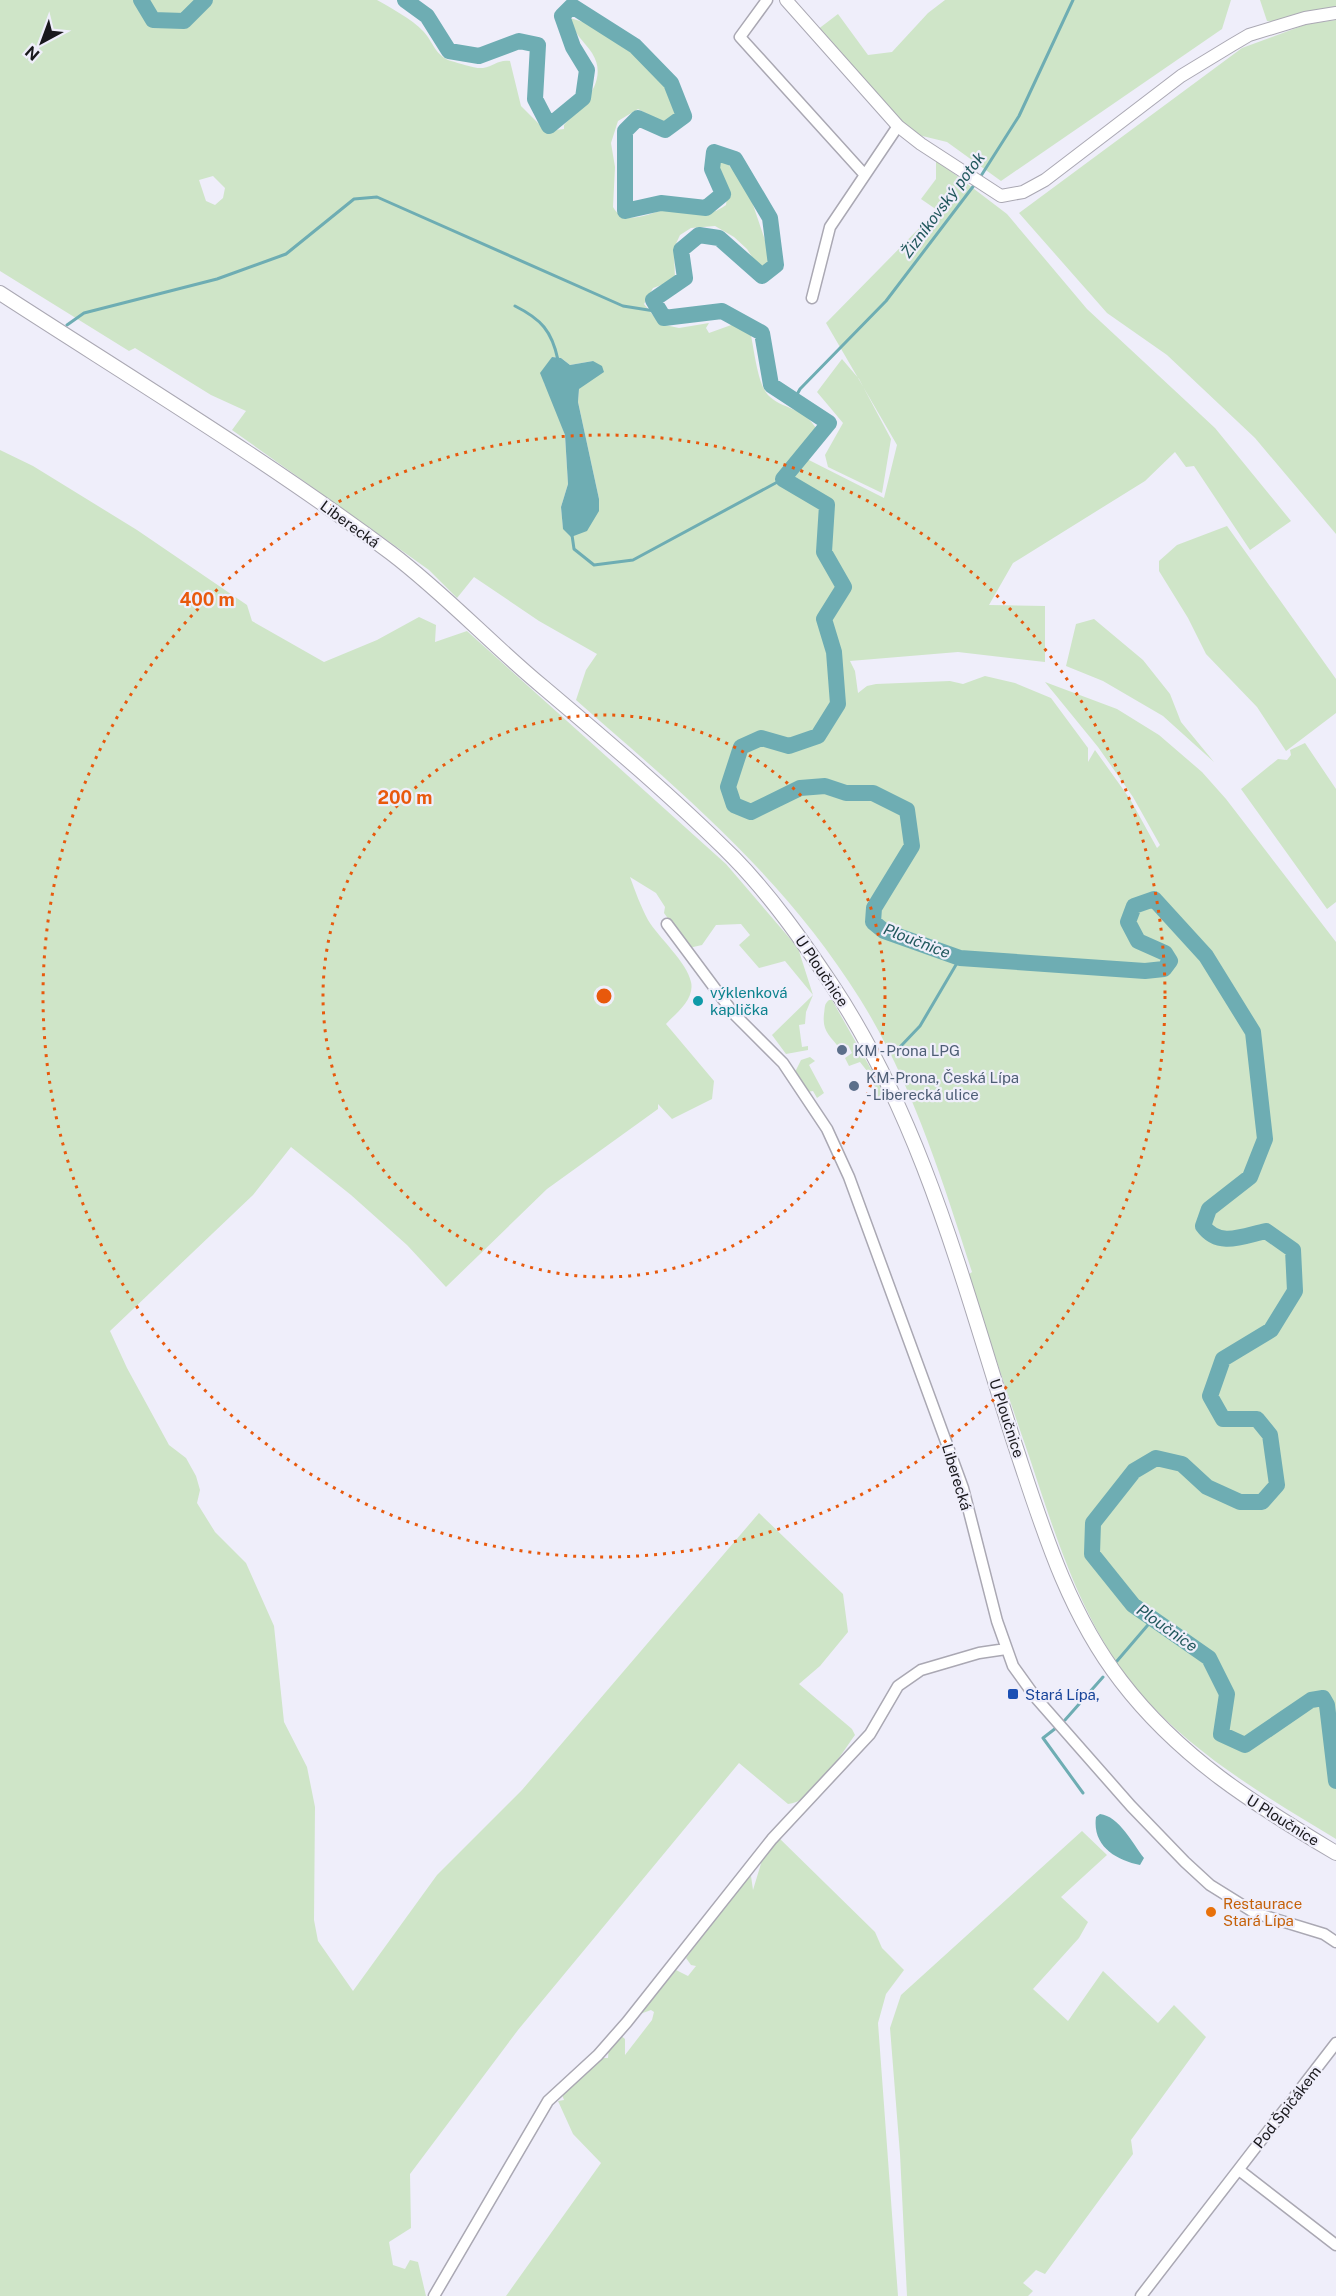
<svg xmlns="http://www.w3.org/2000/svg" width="1336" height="2296" viewBox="0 0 1336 2296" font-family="'Public Sans',sans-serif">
	<rect width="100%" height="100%" fill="#efeefa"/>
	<path fill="#cfe5c8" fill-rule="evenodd" d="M0,0H377C389,7 412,19 423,31C433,41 435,56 451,61C459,63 475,69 483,68C494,66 499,59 510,61L521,106L546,131L564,129V125C581,107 610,81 592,53C582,38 577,39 570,18L590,24L658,71L679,119L676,123L661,121L638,109L618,121L611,143L615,167L613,207C626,231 657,207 678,208C701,209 702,221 726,205L728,191L716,162L723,159L746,184L770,255L765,270L761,271L747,249L734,237L715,226L691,228L680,235L674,248L675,280L653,288L644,304L660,324L679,328L709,323L706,328L709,333L734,324L750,331C754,347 757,383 768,395C782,410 804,406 817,430L804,453L799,455L884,498L897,445L826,323L937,210L921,199L936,179V160L1007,214L1087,309L1215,428L1291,521L1250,550L1194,466L1186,467L1175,452L1145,481L1013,563L989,605L1045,606V662L958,652L850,661L855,671L858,693L867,686L876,684L950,681L963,684L985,676L1015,683L1051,698L1088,748V762L1095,750L1130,799L1157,848L1160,845L1133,797L1098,747L1045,682L1117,709L1159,735L1202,772L1226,799L1336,942V1839C1264,1795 1197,1757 1140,1693C1083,1627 1056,1537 1029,1456C1008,1396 988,1335 968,1275L972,1272C942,1179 912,1082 860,999C784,877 682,793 576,700L586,670L597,654L539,621L474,577L457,598L429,570L232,430L246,411L211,395L135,348L129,351L0,271ZM213,176L225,188L223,198L215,205L206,201L199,180ZM552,357L561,358L570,365L593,361L579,389L578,402L599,499L563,528L561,507L568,484L565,435L553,399L544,383Z
		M945,0H1231L1222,29L1001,181L947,142L910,133L817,30L838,14L868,55L892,52L928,13Z
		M1260,0H1336V8L1302,12L1272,22L1267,21Z
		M1336,20V534L1255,438L1167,355L1107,313L1019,213L1242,48L1307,24Z
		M842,359L859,379L891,439L882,493L828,467L825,455L843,423L817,392Z
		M0,450L33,466L137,530L247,605L252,621L324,662L377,640L419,617L436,625L435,642L467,631L726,864L798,948L813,995L806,1012L805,1024L799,1025L802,1047L808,1046V1050L786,1054L772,1035L813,995L785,961L759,968L739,945L750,935L741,924L716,925L702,945L689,948L664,913L665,907L656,893L630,877C635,891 641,907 648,920C658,937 687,962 691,982C695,999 676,1013 666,1024L714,1081L712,1099L672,1119L658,1104V1109L547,1189L446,1287L407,1245L351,1195L291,1147L253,1195L110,1331L127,1368L169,1445L186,1458L196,1476L200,1490L197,1503L215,1532L246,1563L274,1626L284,1722L307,1767L315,1807L314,1920L318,1941L353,1991L437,1875L522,1790L759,1513L843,1594L848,1632L820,1666L799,1684L852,1729L855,1735C841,1754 812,1803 788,1804L739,1763L518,2030L410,2174L411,2228L389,2242L393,2265L405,2269L410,2260L418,2262L426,2296H0Z
		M1227,526L1336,679V713L1286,751L1257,707L1206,654L1188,618L1159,571V561L1177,545Z
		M1094,619L1143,660L1170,694L1181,722L1214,762L1163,716L1103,681L1066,666L1076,624Z
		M1305,743L1336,789V902L1327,909L1241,789L1278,759L1287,760L1291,755L1290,750Z
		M829,1000H832L880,1085L882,1093L874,1102L877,1091L867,1071L860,1062L849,1066L845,1058L852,1053L848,1045L840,1049C830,1035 822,1032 824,1014C825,1007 824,1004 829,1000Z
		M810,1057L815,1061L809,1065L824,1093L817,1098L813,1091L807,1092L795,1072L801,1060Z
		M1082,1831L1107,1855L1061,1897L1088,1922L1079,1938L1033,1989L1068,2021L1103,1971L1158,2023L1174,2005L1206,2037L1131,2140L1133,2154L1045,2274L1036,2270L1023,2283L1033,2291L1028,2296H907L900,2154L890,2028L901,1995Z
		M777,1836L875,1932L882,1948L904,1970L886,1994L878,2023L898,2296H506L601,2163L573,2134L558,2101L564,2100L561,2092L599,2058H608L609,2045L619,2034L625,2039V2055L652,2020L654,2012L651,2010L640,2014L676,1970L688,1976L696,1966L691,1965L686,1958L744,1881L751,1876L753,1890L763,1857Z"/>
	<path fill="#6eadb3" d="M552,357L561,358L570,365L593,361L602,366L604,372L579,389L578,402L599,499V511L587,531L571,537L563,529L561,507L568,484L565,435L540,373Z
		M1100,1814C1119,1816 1133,1844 1144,1858L1140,1865C1116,1860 1092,1846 1096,1817Z"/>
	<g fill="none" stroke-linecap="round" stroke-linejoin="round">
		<path stroke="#6eadb3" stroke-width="3" d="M979,179L1019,116L1073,0
			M515,306C541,319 552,331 558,360
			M67,325L84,313L217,279L286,254L354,199L377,197L623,306L661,312
			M794,400L800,389L886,301L975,184
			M572,535L574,549L594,565L633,560L783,479
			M900,1047L920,1026L960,958
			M1117,1661L1153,1619
			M1065,1720L1103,1677
			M1056,1728L1043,1738L1083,1793"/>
		<path stroke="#6eadb3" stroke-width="16" d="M141,0L153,20L184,21L205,0
			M405,0L427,16L449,51L479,56L519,41L538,45L535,99L549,126L583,98L587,70L573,47L562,16L572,6L635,46L671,83L684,116L665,130L638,118L625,131V211L661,203L706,208L723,194L712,169L714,152L735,159L770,218L776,265L762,276L719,238L699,235L681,250L685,278L653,300L664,318L722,311L762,333L771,385L829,423L783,479L827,505L824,552L844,587L824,619L834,652L838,704L818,736L789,746L761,738L741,747L728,787L734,805L751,812L800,788L825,786L846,793H873L907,810L912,846L874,908L873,922L884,931L960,958L1145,971L1164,969L1170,961L1165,953L1138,941L1128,922L1134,906L1154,899L1206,956L1253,1032L1265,1139L1250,1177L1209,1209L1203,1226C1219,1248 1243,1236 1266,1231L1293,1250L1295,1291L1271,1330L1223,1359L1210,1396L1223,1419H1257L1270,1435L1277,1485L1262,1502H1240L1207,1487L1182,1464L1156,1458L1134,1471L1093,1523L1092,1554L1133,1605L1209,1658L1227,1694L1221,1734L1245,1745L1311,1700L1323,1698L1327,1705L1336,1781"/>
		<defs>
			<path id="minor" d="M767,0L740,37L864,174
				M812,298L830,227L898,126
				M667,924L734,1014L783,1063L827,1129L849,1177L963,1488L997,1621L1013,1666L1036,1698L1131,1806L1185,1862L1210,1885L1255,1913L1324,1934L1336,1942
				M1239,2170L1336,2245
				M434,2296L548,2101L598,2055L627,2022L772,1839L870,1734L898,1686L921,1670L979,1653L1006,1649
				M1141,2296L1336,2043"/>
			<path id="tertiary" d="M786,0L898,126L921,144L1001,196L1023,192L1045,180L1181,76L1232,45L1249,35L1305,18L1336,13"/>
			<path id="secondary" d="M0,293C131,378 265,459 391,553C445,594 491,644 543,687C608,742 674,798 734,858C771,896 802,940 832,985C923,1122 963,1283 1013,1439C1041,1523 1066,1610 1121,1681C1180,1758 1254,1804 1336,1853"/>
		</defs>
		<use href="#minor" stroke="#aaa8b3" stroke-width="13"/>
		<use href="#tertiary" stroke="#aaa8b3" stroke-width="14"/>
		<use href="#secondary" stroke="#aaa8b3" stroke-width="16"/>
		<use href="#minor" stroke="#fff" stroke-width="10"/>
		<use href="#tertiary" stroke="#fff" stroke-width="12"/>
		<use href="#secondary" stroke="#fff" stroke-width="14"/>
	</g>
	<g fill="none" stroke="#e8590c" stroke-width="3" stroke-dasharray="3 6">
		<circle cx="604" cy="996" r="281"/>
		<circle cx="604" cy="996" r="561"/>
	</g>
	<circle fill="#0f9aa8" stroke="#efeefa" stroke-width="2" cx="698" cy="1001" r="6"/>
	<g fill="#5c6f8a" stroke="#efeefa" stroke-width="2">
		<circle cx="842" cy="1050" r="6"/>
		<circle cx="854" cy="1086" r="6"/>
	</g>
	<rect fill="#1a4fb4" stroke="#efeefa" stroke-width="2" x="1007" y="1688" width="12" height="12" rx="3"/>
	<circle fill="#e8710a" stroke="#efeefa" stroke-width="2" cx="1211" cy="1912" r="6"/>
	<g text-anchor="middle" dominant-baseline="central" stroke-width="4.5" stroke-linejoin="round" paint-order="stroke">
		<g font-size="15" fill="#19181c" stroke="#efeefa">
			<text transform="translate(350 524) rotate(36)">Liberecká</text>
			<text transform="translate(822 971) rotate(56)">U Ploučnice</text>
			<text transform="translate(1007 1418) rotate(72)">U Ploučnice</text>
			<text transform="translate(957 1477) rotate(73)">Liberecká</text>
			<text transform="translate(1283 1820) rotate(32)">U Ploučnice</text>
			<text transform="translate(1287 2107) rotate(-52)">Pod Špičákem</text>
		</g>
		<g font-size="15" fill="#0d838f" stroke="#efeefa" text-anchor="start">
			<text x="710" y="992">výklenková<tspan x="710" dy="17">kaplička</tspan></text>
		</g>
		<g font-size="15" fill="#4e5e75" stroke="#efeefa" text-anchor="start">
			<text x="854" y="1050">KM - Prona LPG</text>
			<text x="866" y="1077">KM-Prona, Česká Lípa<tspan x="866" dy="17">- Liberecká ulice</tspan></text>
		</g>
		<g font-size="15" fill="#164399" stroke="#efeefa" text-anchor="start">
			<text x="1025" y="1694">Stará Lípa,</text>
		</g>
		<g font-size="15" fill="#c56008" stroke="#efeefa" text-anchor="start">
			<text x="1223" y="1903">Restaurace<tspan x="1223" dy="17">Stará Lípa</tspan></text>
		</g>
		<g font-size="16" font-style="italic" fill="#21585d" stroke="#efeefa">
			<text transform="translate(943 205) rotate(-53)">Žizníkovský potok</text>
			<text transform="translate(917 941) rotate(21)">Ploučnice</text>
			<text transform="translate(1167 1628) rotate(35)">Ploučnice</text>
		</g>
	</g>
	<circle cx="604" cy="996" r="9" fill="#e8590c" stroke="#efeefa" stroke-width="3"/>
	<g font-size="18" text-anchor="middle" font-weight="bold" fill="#e8590c" stroke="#efeefa" stroke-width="4.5" stroke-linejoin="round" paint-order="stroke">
		<text x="207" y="606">400 m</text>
		<text x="405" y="804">200 m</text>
	</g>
	<g transform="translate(42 42) rotate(221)" stroke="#efeefa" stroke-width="4.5" paint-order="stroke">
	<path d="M0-4.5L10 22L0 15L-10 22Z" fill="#19181c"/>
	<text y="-9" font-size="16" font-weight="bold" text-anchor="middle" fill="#19181c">N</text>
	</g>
</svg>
